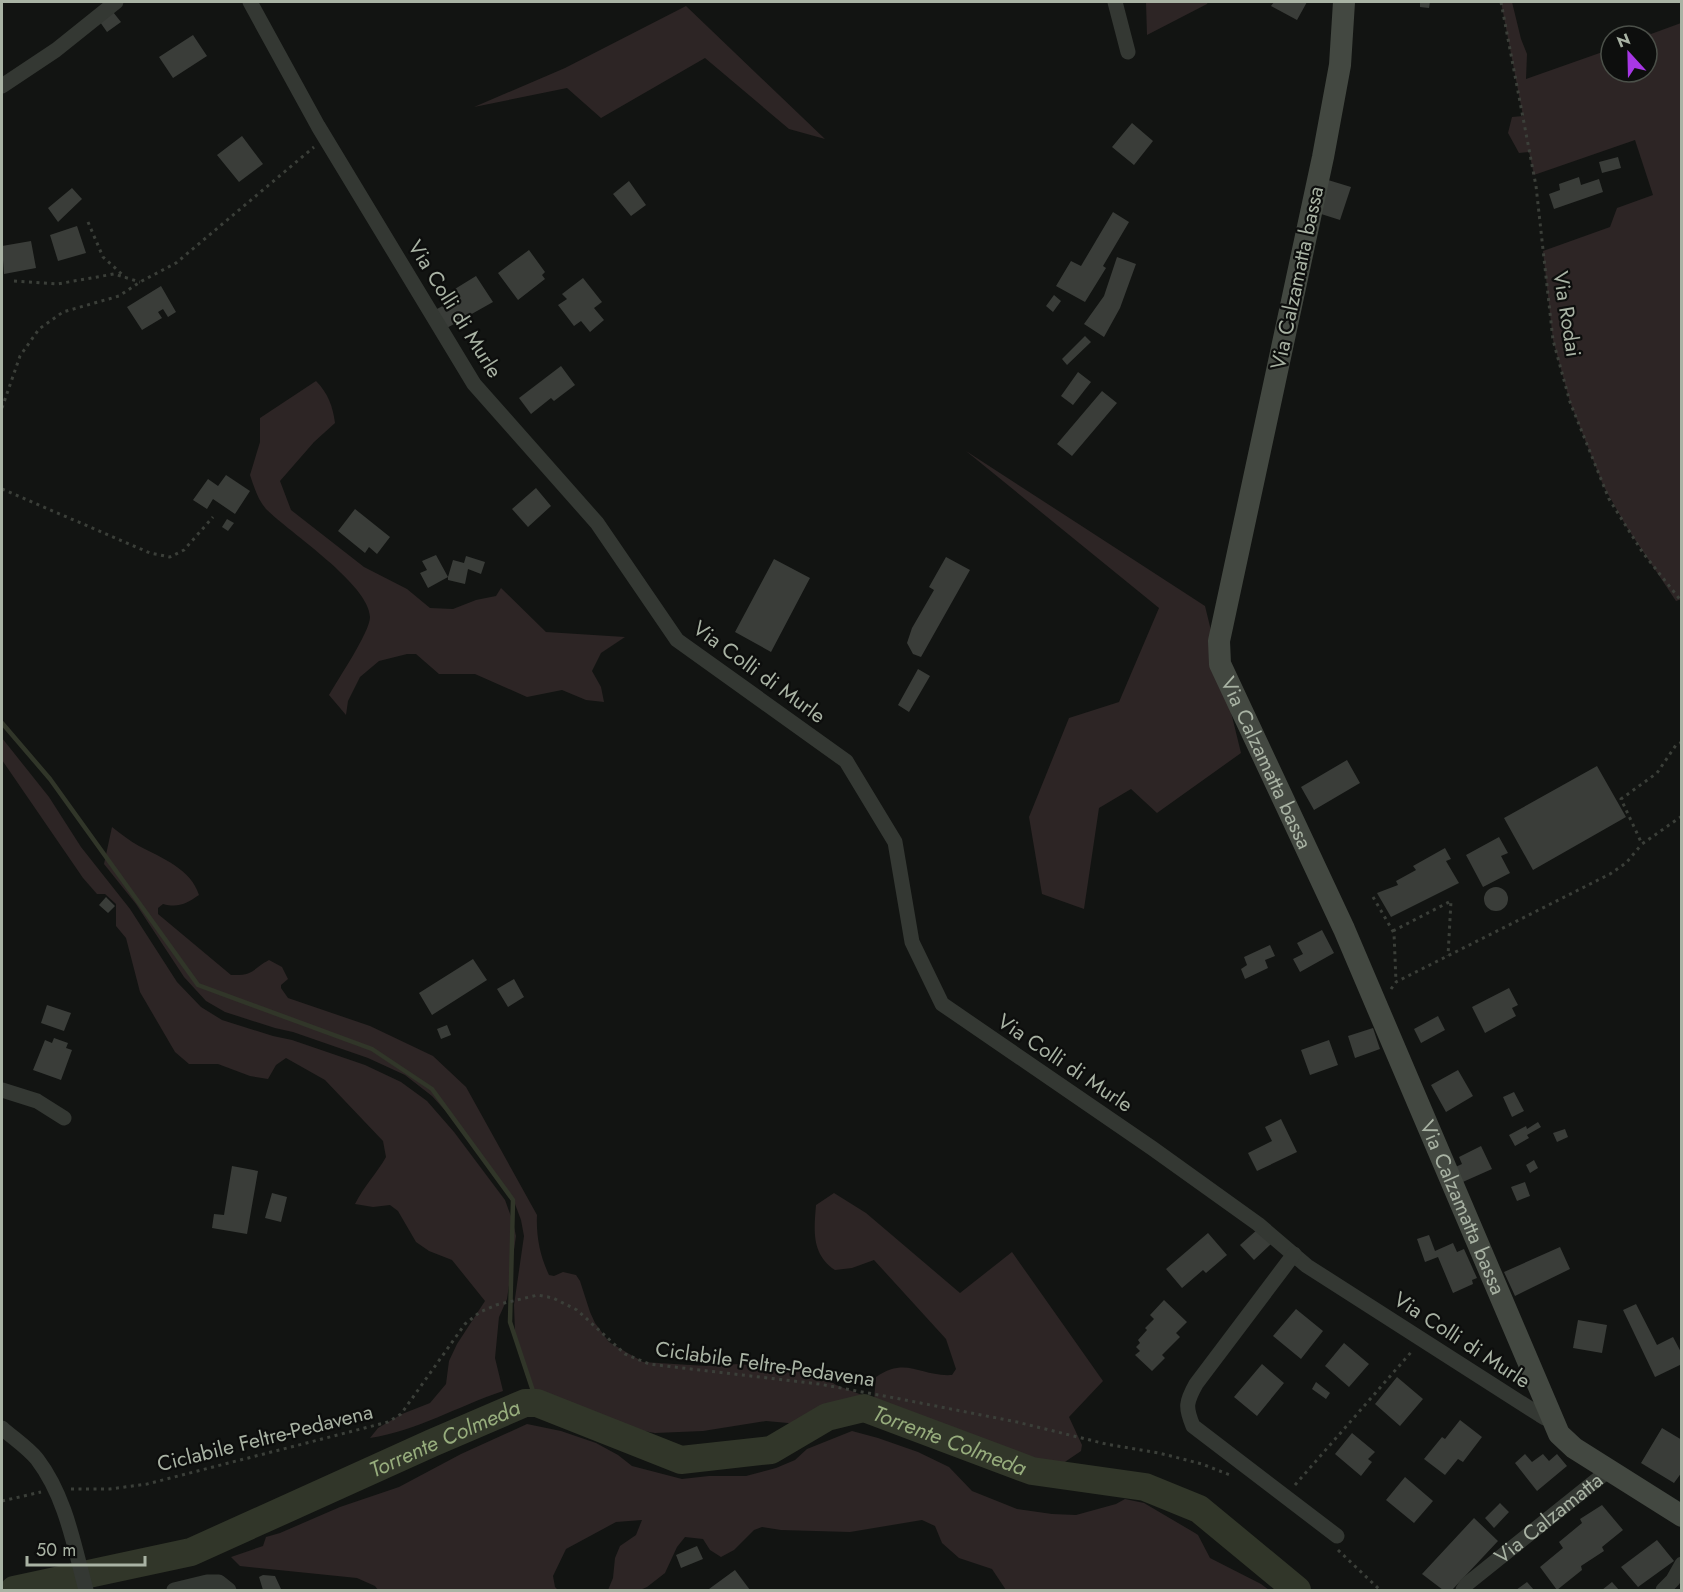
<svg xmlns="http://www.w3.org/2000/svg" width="1683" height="1592" viewBox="0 0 1683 1592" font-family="Jost,sans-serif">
	<rect width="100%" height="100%" fill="#121412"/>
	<path fill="#2d2525" d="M1146,2H1208L1207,4L1147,35Z
		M1501,2H1512L1521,39L1527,54L1526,79L1611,49V72H1647V36H1635L1642,30L1647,31L1651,34L1681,23L1682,599L1676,601L1626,526L1603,485L1570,402L1553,340L1543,251L1610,227L1617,208L1653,195L1635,140L1534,175L1529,152L1519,153L1508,133L1512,117L1523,116Z
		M686,6L825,139L789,129L705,58L601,118L567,88L474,107L565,68Z
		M316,381C328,393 333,407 335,423L314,442L280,481L291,510L364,567L407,589L430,608L453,609L476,600L496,596L501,588L546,632L625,637L601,653L592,671L601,687L604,702L586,700L562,690L527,697L475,674H439L416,654H407L379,661L360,677L348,701L346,715L329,695C338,679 370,632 370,617C369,584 290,533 266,509C258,500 254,487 250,475L260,442V418Z
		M966,451L1205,606L1241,753L1157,813L1131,789L1099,808L1084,909L1042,894L1029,817L1069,718L1119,702L1159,608Z
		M2,738L49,797L81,847L130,909L177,982L201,1007L222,1020L273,1036L292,1040L365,1065L401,1082L427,1101L454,1132L505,1200L513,1222L516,1236L507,1299L499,1317L495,1358L503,1391C458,1406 417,1431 370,1438L378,1428L402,1414L430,1403L446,1384L449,1361L457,1344L485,1301L452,1260L429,1251L416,1242L398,1211L390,1205L373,1207L355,1204C364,1186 377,1173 386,1157L383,1141L325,1080L286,1058L276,1065L268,1079L250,1076L218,1064H189L175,1052L140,992L126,938L116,926V904L105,894H97L83,878L2,760Z
		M112,827C121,834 130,841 139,846C162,858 191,869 199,895C186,904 178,908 163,904L158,908V914L231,975C254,976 252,969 269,960L282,967L288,979L281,985V988L288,998L370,1026L433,1056L466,1087L537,1215C536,1236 540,1256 549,1275L554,1276L563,1272L576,1275L580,1281L590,1312L595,1323L609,1342L643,1362L706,1366L739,1364L804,1371L821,1375L836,1385L862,1395L863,1413L848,1415L812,1432L788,1423L766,1421L703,1431L655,1433L604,1424L593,1431L569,1423L540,1409L526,1376L515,1333L514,1305L524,1236L521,1220L512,1196L461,1128L432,1096L405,1075L368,1058L293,1032L275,1028L225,1012L206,1001L184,977L136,904L104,864Z
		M834,1193L866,1213L960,1293L1012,1252L1103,1381L1069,1417L1082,1445L1081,1451L1059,1466L1049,1469L1053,1480L1003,1464L959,1444L908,1438L881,1427L873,1412L876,1377C907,1356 920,1377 952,1375L956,1369L946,1339L874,1260L852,1268L835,1270C811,1254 814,1230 816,1205Z
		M527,1424L561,1431L596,1443L618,1455L632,1466L682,1479L709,1476H746L776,1468L795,1460L807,1449L852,1431L878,1438L918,1452L949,1467L972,1491L1017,1509L1052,1514L1076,1515L1116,1504L1125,1499L1144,1503L1195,1533L1198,1535L1210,1558L1261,1584L1269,1590H1006L992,1569L959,1558L942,1543L935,1526L922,1520L850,1532L781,1530L762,1527L754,1530L734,1550L721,1557L710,1550L703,1539L685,1537L677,1547L665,1573L647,1587L640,1590H608L613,1578L615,1558L620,1546L636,1535L642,1520L616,1522L566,1549L553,1576L555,1587L558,1590H378L375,1586L357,1578L240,1566L231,1557L263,1546L266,1537L280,1533L340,1507L399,1487L461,1454Z"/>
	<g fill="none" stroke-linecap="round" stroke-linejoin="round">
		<path stroke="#313629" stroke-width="4.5" d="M2,723L50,779L198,985L372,1049L432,1089L513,1200L510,1322L537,1403"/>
		<path stroke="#313629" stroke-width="28" id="s1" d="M14,1590L191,1552L432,1443L525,1403H537L681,1460L771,1450L827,1417L864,1408L1032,1471L1145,1487L1199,1509L1297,1590"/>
	</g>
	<path fill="#3a3d39" d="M1274,2H1307L1297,20L1271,6Z
		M1420,2H1430L1429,8L1420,7Z
		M113,12L121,22L107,32L100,22Z
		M193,35L207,56L173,78L159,57Z
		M1132,123L1153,141L1134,165L1112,147Z
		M242,136L263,164L239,182L217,155Z
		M1618,157L1621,168L1602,173L1599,162Z
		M1579,177L1581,185L1599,179L1603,192L1554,209L1549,194L1560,190L1559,184Z
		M1328,180L1351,187L1340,220L1318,213Z
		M629,181L646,205L631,216L613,194Z
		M72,188L82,199L58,222L48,208Z
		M1113,212L1129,222L1103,266L1106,268L1085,302L1056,286L1071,261L1081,266Z
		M77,226L86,253L58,261L50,235Z
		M31,241L36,268L4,274L2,246Z
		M529,250L545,272L542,275L545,279L518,300L498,273Z
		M1117,257L1136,264L1120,308L1104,337L1084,324L1104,296Z
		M476,276L493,302L445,329L435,310L460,297L450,292Z
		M583,278L602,302L594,308L604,320L590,332L581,321L574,326L558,305L567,299L562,294Z
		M161,286L176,312L168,317L163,309L158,312L162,318L142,330L127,307Z
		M1054,295L1061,301L1053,312L1046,306Z
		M1085,336L1091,342L1067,365L1062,359Z
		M561,366L575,385L554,401L551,398L531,414L519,398Z
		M1078,372L1091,382L1073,405L1061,396Z
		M1102,391L1117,403L1072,456L1057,444Z
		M226,475L250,491L235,514L213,499L207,509L193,500L208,479L218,486Z
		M536,488L551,506L528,527L512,509Z
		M355,509L390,537L377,554L369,547L365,553L338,531Z
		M227,519L234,523L228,531L222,527Z
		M436,555L448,577L453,560L464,563L466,556L485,562L481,574L468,569L465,584L448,580V577L428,588L420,573L427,570L422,561Z
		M946,557L970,570L921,657L913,654L907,643L912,628L934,590L929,587Z
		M774,559L810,578L771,652L735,632Z
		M918,669L930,676L909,712L898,705Z
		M1347,760L1360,783L1314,810L1301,787Z
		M1597,766L1626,817L1533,870L1504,818Z
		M1499,837L1508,853L1501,856L1510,873L1483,887L1466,855Z
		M1445,848L1451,859L1446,861L1459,883L1391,917L1377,893L1398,885L1396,881L1416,870L1413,866Z
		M1484 899a12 12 0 1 1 24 0a12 12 0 1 1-24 0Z
		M106,897L115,906L108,913L99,905Z
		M1322,930L1334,953L1300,972L1293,959L1303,954L1297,943Z
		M1270,945L1275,956L1265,960L1268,968L1245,979L1241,969L1247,965L1244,957Z
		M473,959L487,980L432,1015L419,993Z
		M514,979L524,997L508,1007L497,989Z
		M1509,988L1518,1005L1512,1008L1516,1016L1485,1033L1472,1007Z
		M47,1005L71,1013L64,1031L41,1023Z
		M1438,1016L1445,1030L1421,1043L1414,1029Z
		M447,1025L451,1035L441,1039L437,1029Z
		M1373,1028L1380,1049L1355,1058L1348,1036Z
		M54,1038L68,1043L66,1048L72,1050L61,1080L33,1070L45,1040L52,1043Z
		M1329,1040L1338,1065L1310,1075L1301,1050Z
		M1458,1070L1473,1096L1446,1112L1431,1085Z
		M1514,1092L1524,1111L1512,1117L1503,1097Z
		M1281,1119L1297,1152L1257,1171L1248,1153L1272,1141L1265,1127Z
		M1538,1122L1541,1127L1527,1135L1529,1138L1515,1146L1509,1135L1526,1126L1527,1129Z
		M1565,1129L1568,1137L1557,1142L1553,1133Z
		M1481,1146L1492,1169L1456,1185L1449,1170L1462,1164L1459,1157Z
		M1534,1160L1538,1168L1530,1173L1526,1165Z
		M232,1166L258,1171L247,1234L212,1228L214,1214L224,1215Z
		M1525,1182L1530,1196L1517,1201L1511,1187Z
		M272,1193L287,1197L281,1222L265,1218Z
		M1258,1229L1271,1244L1254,1260L1240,1245Z
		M1208,1233L1227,1255L1206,1273L1203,1270L1182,1288L1166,1269Z
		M1429,1235L1435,1251L1453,1243L1457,1252L1464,1249L1477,1278L1472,1280L1473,1284L1453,1293L1438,1257L1425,1262L1417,1239Z
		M1560,1247L1570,1269L1515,1296L1504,1272Z
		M1164,1300L1187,1322L1176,1333L1180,1337L1162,1355L1165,1358L1152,1371L1135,1355L1140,1351L1136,1347L1140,1343L1138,1340L1147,1330L1145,1328L1154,1319L1150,1315Z
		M1636,1304L1657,1345L1673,1337L1682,1354V1364L1655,1377L1623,1310Z
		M1296,1309L1323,1331L1301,1359L1273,1336Z
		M1578,1320L1607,1325L1602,1353L1573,1348Z
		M1344,1343L1369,1364L1349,1387L1325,1366Z
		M1262,1364L1284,1383L1257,1416L1234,1397Z
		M1397,1377L1423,1399L1400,1426L1375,1404Z
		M1316,1382L1330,1393L1326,1399L1312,1389Z
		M1460,1420L1482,1437L1463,1462L1458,1459L1445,1475L1424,1459L1442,1437L1445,1439Z
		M1662,1428L1682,1440V1472L1674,1483L1641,1463Z
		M1352,1433L1375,1452L1368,1459L1372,1462L1361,1476L1335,1454Z
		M1525,1454L1532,1462L1543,1454L1549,1461L1557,1454L1567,1466L1537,1491L1515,1463Z
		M1405,1477L1433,1501L1414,1523L1386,1500Z
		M1500,1503L1509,1512L1494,1528L1485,1518Z
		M1602,1505L1623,1530L1602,1547L1604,1551L1581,1566L1582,1570L1557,1590L1540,1567L1563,1548L1559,1542L1582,1523L1580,1519Z
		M1474,1518L1498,1541L1452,1590H1443L1422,1574Z
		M1657,1540L1674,1561L1638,1587L1621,1567Z
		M697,1546L703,1559L681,1568L676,1555Z
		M735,1570L750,1590H710L709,1589Z
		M263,1575L275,1576L281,1589L263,1590L259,1577Z
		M1527,1582L1534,1590H1516Z
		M1612,1582L1619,1590H1602Z"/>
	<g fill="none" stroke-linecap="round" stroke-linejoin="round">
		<path stroke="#3b3f39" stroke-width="3" stroke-dasharray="3 4.5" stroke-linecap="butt" d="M1501,2L1536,186L1553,340L1570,402L1609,499L1643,553L1682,602
			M88,222L103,257L125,277
			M14,281L57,284L114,274L140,282
			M2,408L20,356L39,329L63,312L119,296L140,282L176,263L314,147
			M2,489L150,553L170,557L184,550L213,517
			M1682,742L1676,745L1657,773L1621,799L1642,844L1682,816
			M1373,897L1394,933L1396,982
			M1393,931L1451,901L1448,956
			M1391,989L1396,982L1610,874L1626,863L1642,844
			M1295,1485L1413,1350
			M71,1489H110L147,1484L388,1422L401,1414L465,1324L480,1312L496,1305L538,1295L553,1298L577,1310L625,1354L649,1364L819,1384L895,1398L1017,1422L1106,1444L1159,1453L1202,1464L1230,1475
			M2,1501L41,1492
			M1338,1550L1380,1590"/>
		<g stroke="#343833" stroke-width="15">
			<path d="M250,2L318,126L474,384L597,523L677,640L846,761L895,842L912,942L942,1004L1152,1148L1258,1224L1307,1266L1540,1415L1545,1418L1550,1417"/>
			<path d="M1115,2L1128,52"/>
			<path d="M2,86L56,50L116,2"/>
			<path d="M2,1090L37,1101L64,1118"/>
			<path d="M1294,1254L1196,1384C1186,1402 1185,1407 1193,1426L1337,1536"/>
			<path d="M2,1428C13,1438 27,1447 37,1459C66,1497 74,1546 86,1590"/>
			<path d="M174,1590L207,1582H219L229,1590"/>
			<path id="s2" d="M1463,1590L1467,1584L1609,1470"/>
			<path d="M1663,1590L1673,1580L1682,1564"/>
		</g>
		<path stroke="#434841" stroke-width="22" id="s3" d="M1344,2L1340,65L1323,157L1219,641L1220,664L1344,929L1559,1434L1574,1448L1682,1516"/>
	</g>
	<g text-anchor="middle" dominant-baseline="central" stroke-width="4.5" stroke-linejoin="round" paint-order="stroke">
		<g font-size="21" fill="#a9b3a4" stroke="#0d0e0d">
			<text transform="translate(1297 278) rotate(-78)">Via Calzamatta bassa</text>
			<text transform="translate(455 309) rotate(58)">Via Colli di Murle</text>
			<text transform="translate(1567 314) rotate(81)">Via Rodai</text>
			<text transform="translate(759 672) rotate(36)">Via Colli di Murle</text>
			<text stroke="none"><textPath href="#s3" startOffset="784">Via Calzamatta bassa</textPath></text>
			<text transform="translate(1065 1063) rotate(34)">Via Colli di Murle</text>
			<text stroke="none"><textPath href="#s3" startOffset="1270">Via Calzamatta bassa</textPath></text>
			<text transform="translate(1462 1340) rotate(33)">Via Colli di Murle</text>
			<text transform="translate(765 1364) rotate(8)">Ciclabile Feltre-Pedavena</text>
			<text transform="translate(265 1438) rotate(-14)">Ciclabile Feltre-Pedavena</text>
			<text stroke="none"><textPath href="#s2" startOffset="112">Via Calzamatta</textPath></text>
		</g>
		<g font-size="22" font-style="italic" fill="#97ad7d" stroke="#0d0e0d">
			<text stroke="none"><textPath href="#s1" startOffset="459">Torrente Colmeda</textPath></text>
			<text stroke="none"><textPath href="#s1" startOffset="999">Torrente Colmeda</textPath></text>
		</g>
	</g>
	<rect width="1683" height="1592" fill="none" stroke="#a9b3a4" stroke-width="6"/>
	<g transform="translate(1629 54) rotate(338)"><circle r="28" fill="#0d0e0d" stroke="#4b5049" stroke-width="1.5"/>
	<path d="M0-4.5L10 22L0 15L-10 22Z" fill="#a837e6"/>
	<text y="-9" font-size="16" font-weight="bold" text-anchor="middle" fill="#a9b3a4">N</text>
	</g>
	<path d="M27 1556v9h118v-9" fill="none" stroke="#a9b3a4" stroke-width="3"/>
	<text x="36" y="1556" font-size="18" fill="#a9b3a4" stroke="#0d0e0d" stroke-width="4.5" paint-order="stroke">50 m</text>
</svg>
